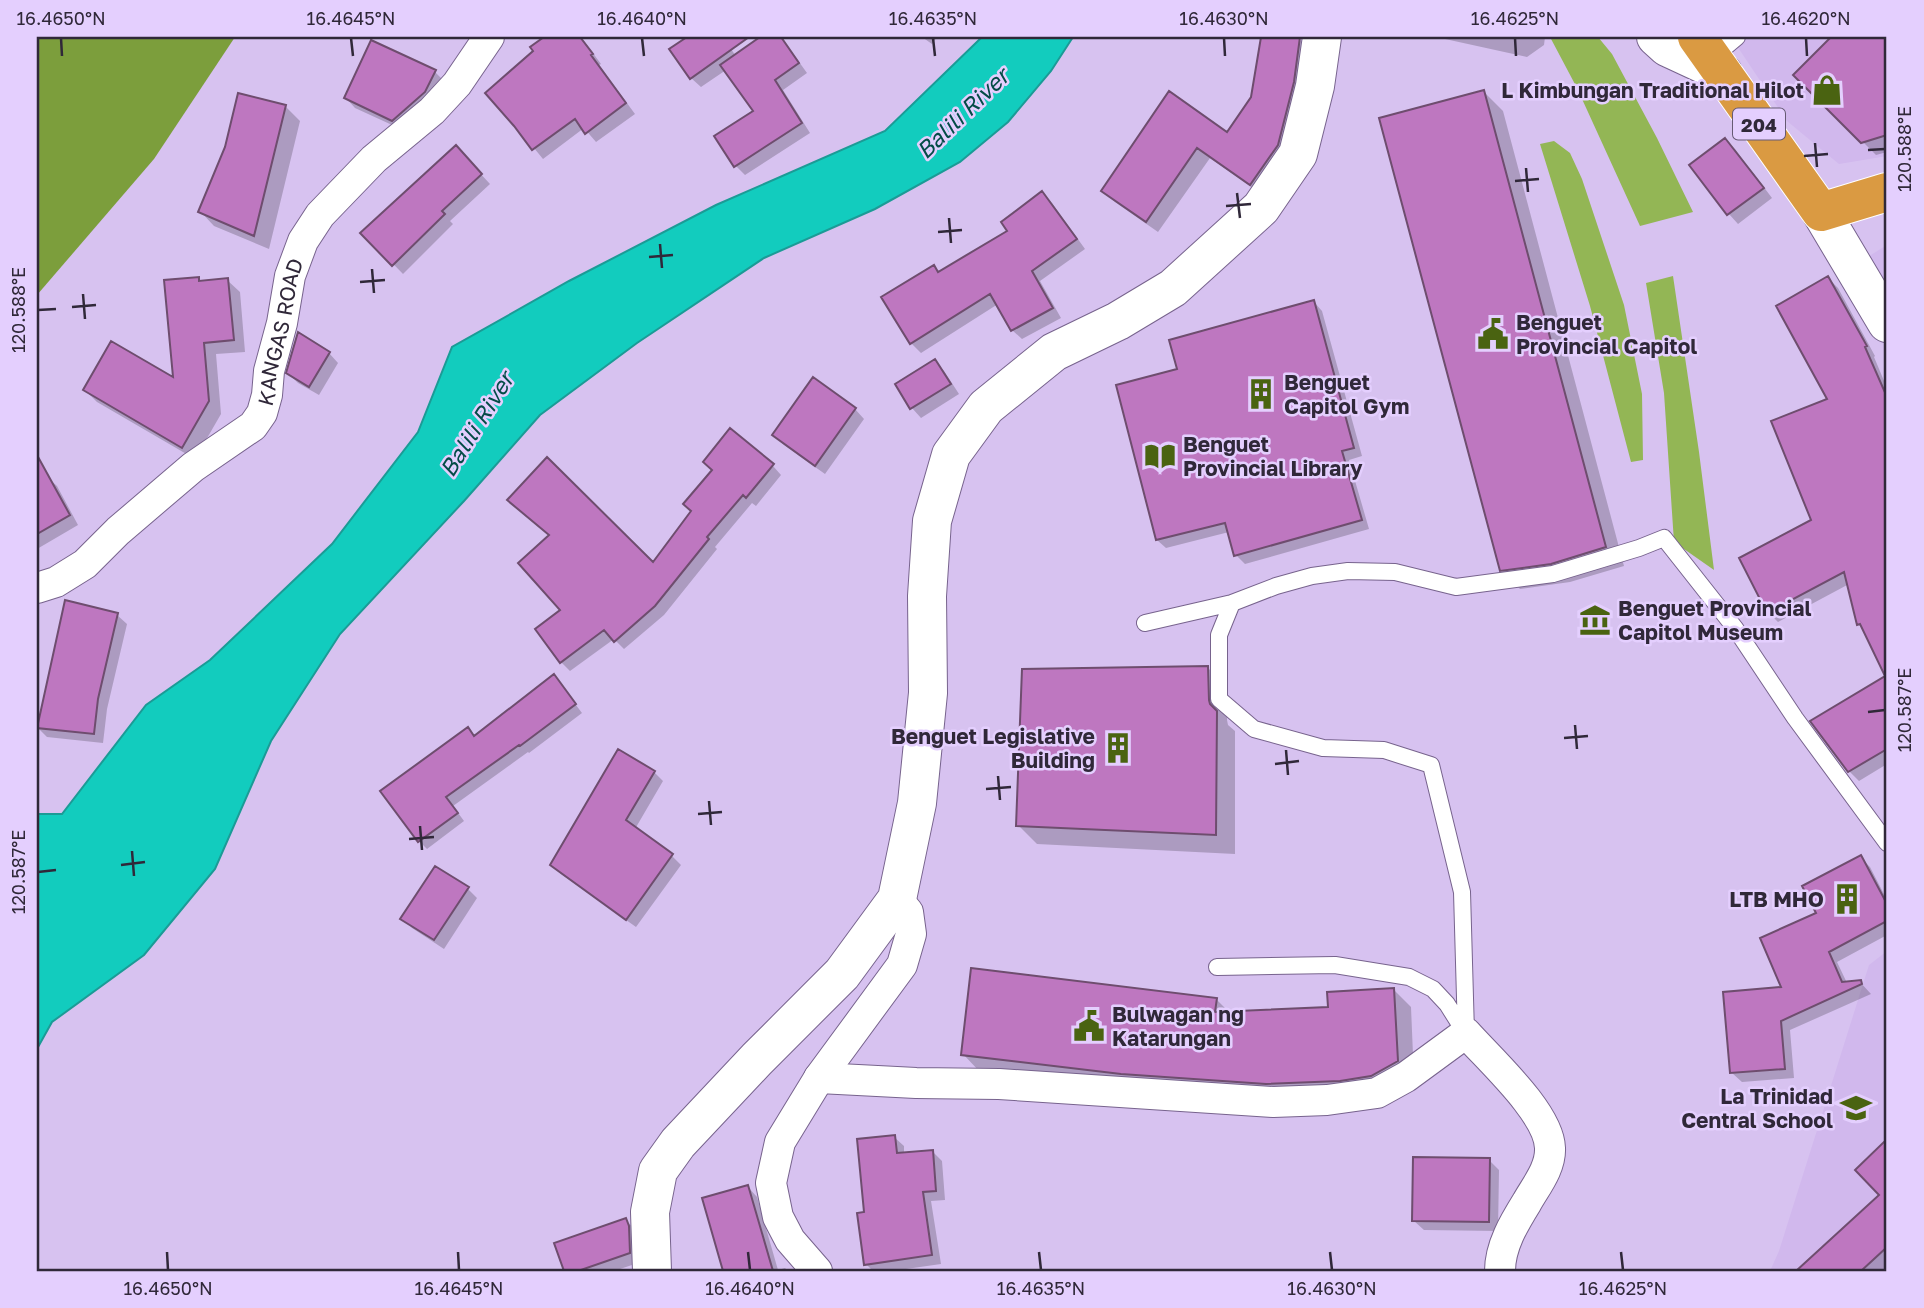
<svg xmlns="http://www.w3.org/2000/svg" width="1924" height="1308" viewBox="0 0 1924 1308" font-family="'Golos Text',sans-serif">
	<rect width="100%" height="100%" fill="#d7c2f0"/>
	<path fill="#d1b8ed" d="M1731,37H1887V156L1839,164L1787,121Z
		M1887,245V298L1866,258Z
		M1887,951V1271H1770L1779,1251L1869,965Z"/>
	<path fill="#93b655" d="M1550,37H1598L1612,54L1657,138L1693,212L1640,226L1577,88Z
		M1554,141L1570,153L1582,179L1624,305L1642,394L1643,460L1631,462L1590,306L1540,144Z
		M1673,276L1699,452L1714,570L1674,542L1664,393L1646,283Z"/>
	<path fill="#7c9e3c" d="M37,37H235L154,159L37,295Z"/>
	<path fill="#12ccbe" stroke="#1b9b96" stroke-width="2" d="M982,37H1073L1051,71L1008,122L960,162L875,209L764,258L637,343L540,415L464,501L340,634L271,741L215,869L144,955L52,1022L37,1049V814H62L146,705L210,660L332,544L418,432L452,347L569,281L716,205L885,131Z"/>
	<path fill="#0003" d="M547,37H581L601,64L599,65L635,114L596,142L584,128L543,159L511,120L535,51L533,48Z
		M690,37H722L736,56L763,37H781L807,73L783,90L810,133L745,175L735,165L755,112L726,70L701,87L691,78L672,50Z
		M922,37H937L932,44Z
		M1263,37L1299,39L1311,51L1305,94L1263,195L1210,158L1158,232L1115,202L1103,190L1170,93L1228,134L1253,98Z
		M1436,37H1545L1544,45L1527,57Z
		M1834,37H1887V152L1876,155L1796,75Z
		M435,72L444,81L403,130L355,108L346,98Z
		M1484,92L1503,111L1624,566L1570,582L1520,589L1501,570Z
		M285,106L300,121L269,249L214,226L200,211Z
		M1725,140L1735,149L1772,198L1738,224L1729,214L1692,166Z
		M465,157L490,184L450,221L453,224L403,274L363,233Z
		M1042,193L1052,203L1085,249L1040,281L1061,318L1022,339L1012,330L998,304L921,353L911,343L933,267L940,274L1010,231Z
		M1828,278L1838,288L1875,356L1874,357L1887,388V764L1859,781L1849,771L1813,721L1887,676L1865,630L1859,624L1849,584L1778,622L1768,612L1813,521L1830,399Z
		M198,279L202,282L227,280L240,292L245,352L216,354L221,414L195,459L97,402L85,390L175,380Z
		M1314,302L1322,311L1362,456L1349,460L1369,529L1245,564L1236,555L1229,532L1166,548L1157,540L1179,370Z
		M329,353L338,363L319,395L298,383L288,373Z
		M935,361L944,371L959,394L921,418L912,408L897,384Z
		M855,409L864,419L825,474L784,445L774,435Z
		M773,466L781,475L756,506L752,503L715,547L717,549L664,615L624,649L614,639L570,671L561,662L653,565Z
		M47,477L57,486L78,525L37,549V483Z
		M117,615L127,624L107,709L103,743L47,737L37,727Z
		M1208,668L1227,687V720L1228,725L1235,731V854L1037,844L1018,825Z
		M554,676L582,713L529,753L528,752L453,806L464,821L427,849L419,841L382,792L468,729L476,737Z
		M654,772L663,781L635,829L672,856L681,865L636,927L561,874L552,865Z
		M1860,857L1870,867L1887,900V935L1837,962L1847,983L1860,982L1871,994L1790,1030L1794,1078L1742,1082L1732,1073L1784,989L1819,914Z
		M468,889L477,898L444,949L412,928L403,918Z
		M1394,990L1411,1007L1414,1079L1284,1101L980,1072L963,1054L1216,999L1230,1013L1330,1009Z
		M894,1137L904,1146V1154L933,1152L942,1161L945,1200L931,1201L941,1264L892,1271H873L866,1264V1213Z
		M1887,1141V1271H1798L1882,1195L1858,1170Z
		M1489,1160L1499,1170L1498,1231L1424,1230L1414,1221Z
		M748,1187L757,1197L778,1270L785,1268L788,1271H741L738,1256Z
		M625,1220L635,1229L638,1263L614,1271H566L556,1244Z"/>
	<path fill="#be77c0" stroke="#6e4d6e" stroke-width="2" d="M544,37H580L593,54L591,55L626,103L585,134L575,119L532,150L514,126L485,93L533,51L530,47Z
		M687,37H749L690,79L669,49Z
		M760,37H781L799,63L775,80L802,123L734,167L714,136L753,111L720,65Z
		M1261,37H1300L1294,82L1278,145L1250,185L1197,148L1146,222L1101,191L1169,91L1227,132L1251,97Z
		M1831,37H1887V135L1861,143L1793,75Z
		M371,40L436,70L425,92L392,121L344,98Z
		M1484,90L1606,547L1551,564L1500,571L1379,118Z
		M238,93L286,105L254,236L198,212L225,147Z
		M1725,138L1764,188L1727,215L1689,165Z
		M456,145L482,174L442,211L445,214L392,266L360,233Z
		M1042,191L1077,239L1032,271L1053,308L1011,331L990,294L910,344L881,297L934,265L938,272L1007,231L1001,222Z
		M1828,276L1867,346L1865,347L1887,397V749L1848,772L1810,721L1885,676L1860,624L1857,625L1844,572L1767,613L1739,558L1811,520L1771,421L1827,399L1776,306Z
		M199,277V281L228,278L234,340L204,343L209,401L182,448L83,390L111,341L173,377L164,280Z
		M1314,300L1354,448L1342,451L1362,520L1234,556L1225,523L1156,540L1116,385L1177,369L1169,340Z
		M298,332L330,352L309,387L286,373Z
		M935,359L951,384L910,409L895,384Z
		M813,377L856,408L815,466L772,435Z
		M730,428L774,464L746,498L743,495L707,537L709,539L655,606L614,642L604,630L560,663L535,629L560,610L518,563L549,535L507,500L547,457L653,562L691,511L683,504L712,470L703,462Z
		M37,455L70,515L37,534Z
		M65,600L118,613L98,699L94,734L37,728Z
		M1208,666L1209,700L1210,704L1217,711L1216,835L1016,826L1022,669Z
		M554,674L576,704L520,746L519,745L446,797L458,813L418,842L380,791L468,727L474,736Z
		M618,749L655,771L626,820L673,854L626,920L550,865Z
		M1861,855L1887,904V921L1829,952L1842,982L1861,980L1862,984L1781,1021L1785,1069L1730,1073L1723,992L1781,987L1760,938L1816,913L1802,886Z
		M435,866L469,887L434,940L400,919Z
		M971,968L1217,998L1215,1012L1328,1007L1327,992L1394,988L1398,1061L1371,1076L1340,1081L1266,1084L1121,1074L961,1055Z
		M895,1135L897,1153L933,1150L936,1191L923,1192L932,1255L864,1265L857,1213L864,1212L857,1139Z
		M1887,1139V1247L1861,1271H1796L1879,1195L1855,1170Z
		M1413,1157L1490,1158L1489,1222L1412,1221Z
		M748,1185L773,1271H723L702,1198Z
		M626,1218L629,1226L630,1253L578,1271H564L554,1243Z"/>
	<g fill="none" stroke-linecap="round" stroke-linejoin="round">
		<defs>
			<path id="service" d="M1712,58L1737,37
				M1145,623L1232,603
				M1217,967L1335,965L1409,977L1433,989L1447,1004L1464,1031
				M1466,1033L1462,892L1431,765L1384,750L1323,748L1254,729L1219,699V635L1232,603L1276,586L1312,576L1348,571L1395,572L1456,587L1553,574L1639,548L1664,538L1735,628L1795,718L1887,843"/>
			<g id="minor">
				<path id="s1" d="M37,588L56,582L85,564L118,531L193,467L253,426L262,413L267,395L269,371L282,323L290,276L303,241L320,215L374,159L432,111L457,84L489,37"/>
				<path d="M819,1078L916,1083L999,1084L1273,1102L1327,1100L1377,1093L1406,1077L1466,1033C1490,1060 1549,1113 1550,1148C1551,1168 1536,1186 1527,1202C1514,1223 1500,1246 1500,1271"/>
				<path d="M817,1271L790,1240L778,1217L771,1183L780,1142L819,1078L902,965L911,934L908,912L897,899"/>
			</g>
			<path id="tertiary" d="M1656,37L1667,47L1723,73
				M652,1271L650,1212L658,1171L678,1143L757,1059L842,974L897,899L917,803L928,693L927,596L932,521L951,455L986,407L1054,352L1118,321L1173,288L1261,208L1298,154L1315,86L1322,37"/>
			<path id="secondary" d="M1821,212L1887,323"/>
			<path id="trunk" d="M1697,37L1821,212L1887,192"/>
		</defs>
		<use href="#service" stroke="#77638d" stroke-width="18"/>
		<use href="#minor" stroke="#77638d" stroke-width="32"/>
		<use href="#tertiary" stroke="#77638d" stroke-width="40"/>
		<use href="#secondary" stroke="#77638d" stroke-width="40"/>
		<use href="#trunk" stroke="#fff" stroke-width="40"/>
		<use href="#service" stroke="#fff" stroke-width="16"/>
		<use href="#minor" stroke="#fff" stroke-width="30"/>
		<use href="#tertiary" stroke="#fff" stroke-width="38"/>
		<use href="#secondary" stroke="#fff" stroke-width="38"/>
		<use href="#trunk" stroke="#da9a42" stroke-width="38"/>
	</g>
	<path fill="none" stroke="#302839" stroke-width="2.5" d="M61,38L62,56M351,38L353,56M642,38L644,56M933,38L935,56M1224,38L1225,56M1515,38L1516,56M1806,38L1807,56M1815,143L1817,167M1868,150L1885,149M1804,156L1828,154M1526,168L1528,192M1515,181L1539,179M1237,193L1240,218M1226,206L1251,204M949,218L951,243M938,232L962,230M660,244L662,268M649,257L673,255M372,269L374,293M360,282L385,280M83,294L85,319M72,307L96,305M38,310L56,309M1868,712L1885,710M1575,725L1577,749M1564,738L1588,736M1286,750L1288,775M1275,764L1299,761M998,776L1000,800M986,789L1011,787M709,801L711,825M698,814L722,812M420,826L422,850M409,839L434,837M132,851L134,876M121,865L145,862M38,872L56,870M167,1252L168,1270M458,1252L459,1270M748,1252L750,1270M1039,1252L1041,1270M1330,1252L1332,1270M1621,1252L1623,1270"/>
	<defs>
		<symbol id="shop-bare" viewBox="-9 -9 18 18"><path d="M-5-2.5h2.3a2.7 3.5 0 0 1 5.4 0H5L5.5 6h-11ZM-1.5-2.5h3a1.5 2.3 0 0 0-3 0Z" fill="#4a6311" stroke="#e4cffe" stroke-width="2.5" paint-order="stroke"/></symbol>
		<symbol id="civic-bare" viewBox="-9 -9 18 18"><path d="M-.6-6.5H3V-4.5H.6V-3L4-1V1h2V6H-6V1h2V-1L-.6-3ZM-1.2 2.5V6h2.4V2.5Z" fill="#4a6311" stroke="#e4cffe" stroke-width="2.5" paint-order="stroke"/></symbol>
		<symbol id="building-bare" viewBox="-9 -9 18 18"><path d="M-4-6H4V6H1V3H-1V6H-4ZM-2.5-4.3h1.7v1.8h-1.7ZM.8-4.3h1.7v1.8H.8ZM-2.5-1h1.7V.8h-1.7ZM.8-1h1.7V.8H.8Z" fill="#4a6311" stroke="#e4cffe" stroke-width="2.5" paint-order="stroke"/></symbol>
		<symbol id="library-bare" viewBox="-9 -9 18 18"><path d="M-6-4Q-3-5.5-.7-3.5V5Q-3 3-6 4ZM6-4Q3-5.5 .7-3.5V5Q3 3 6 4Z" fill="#4a6311" stroke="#e4cffe" stroke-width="2.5" paint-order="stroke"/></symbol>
		<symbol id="museum-bare" viewBox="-9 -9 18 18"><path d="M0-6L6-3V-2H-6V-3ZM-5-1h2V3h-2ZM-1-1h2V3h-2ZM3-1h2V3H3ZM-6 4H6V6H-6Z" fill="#4a6311" stroke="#e4cffe" stroke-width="2.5" paint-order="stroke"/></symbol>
		<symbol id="school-bare" viewBox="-9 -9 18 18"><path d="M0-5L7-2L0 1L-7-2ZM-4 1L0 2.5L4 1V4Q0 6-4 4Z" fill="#4a6311" stroke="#e4cffe" stroke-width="2.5" paint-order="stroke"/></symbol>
	</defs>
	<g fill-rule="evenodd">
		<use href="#shop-bare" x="1805" y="68" width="44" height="44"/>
		<use href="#civic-bare" x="1471" y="312" width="44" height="44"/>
		<use href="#building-bare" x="1239" y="372" width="44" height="44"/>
		<use href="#library-bare" x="1138" y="434" width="44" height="44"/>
		<use href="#museum-bare" x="1573" y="598" width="44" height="44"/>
		<use href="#building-bare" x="1096" y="726" width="44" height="44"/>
		<use href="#building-bare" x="1825" y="877" width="44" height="44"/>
		<use href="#civic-bare" x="1067" y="1004" width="44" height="44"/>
		<use href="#school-bare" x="1834" y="1086" width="44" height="44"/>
	</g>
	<g text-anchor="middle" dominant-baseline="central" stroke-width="5" stroke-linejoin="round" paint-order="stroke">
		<rect fill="#e4cffe" stroke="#665a74" stroke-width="2" x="1733" y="108.5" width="52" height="31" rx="5"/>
		<g font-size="19" font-weight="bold" fill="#302839">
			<text x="1759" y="124">204</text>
		</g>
		<g font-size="21" font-weight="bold" fill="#302839" stroke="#e4cffe" text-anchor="start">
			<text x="1804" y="90" text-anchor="end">L Kimbungan Traditional Hilot</text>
			<text x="1516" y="322">Benguet<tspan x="1516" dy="24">Provincial Capitol</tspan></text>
			<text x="1284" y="382">Benguet<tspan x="1284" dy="24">Capitol Gym</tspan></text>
			<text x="1183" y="444">Benguet<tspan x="1183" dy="24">Provincial Library</tspan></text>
			<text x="1618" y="608">Benguet Provincial<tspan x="1618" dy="24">Capitol Museum</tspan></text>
			<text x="1095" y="736" text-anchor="end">Benguet Legislative<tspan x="1095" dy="24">Building</tspan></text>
			<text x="1824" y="899" text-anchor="end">LTB MHO</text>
			<text x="1112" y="1014">Bulwagan ng<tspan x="1112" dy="24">Katarungan</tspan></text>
			<text x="1833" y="1096" text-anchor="end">La Trinidad<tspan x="1833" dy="24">Central School</tspan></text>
		</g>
		<g font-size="21" fill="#302839" stroke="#e4cffe">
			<text stroke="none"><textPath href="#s1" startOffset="371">KANGAS ROAD</textPath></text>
		</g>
		<g font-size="23" font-style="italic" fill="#044c47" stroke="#e4cffe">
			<text transform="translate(962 113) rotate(-44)">Balili River</text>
			<text transform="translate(476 424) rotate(-58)">Balili River</text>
		</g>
	</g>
	<rect width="1924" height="1308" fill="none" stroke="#e4cffe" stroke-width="77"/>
	<rect x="38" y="38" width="1847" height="1232" fill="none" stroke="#302839" stroke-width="2.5"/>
	<g font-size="18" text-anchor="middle" fill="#302839">
		<text x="61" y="25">16.4650°N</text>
		<text x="351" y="25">16.4645°N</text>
		<text x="642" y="25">16.4640°N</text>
		<text x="933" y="25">16.4635°N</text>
		<text x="1224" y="25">16.4630°N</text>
		<text x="1515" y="25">16.4625°N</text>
		<text x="1806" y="25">16.4620°N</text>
		<text transform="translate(1905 149) rotate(-90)" y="6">120.588°E</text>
		<text transform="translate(19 310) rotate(-90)" y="6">120.588°E</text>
		<text transform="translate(1905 710) rotate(-90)" y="6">120.587°E</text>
		<text transform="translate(19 872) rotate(-90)" y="6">120.587°E</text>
		<text x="168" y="1295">16.4650°N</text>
		<text x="459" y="1295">16.4645°N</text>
		<text x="750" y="1295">16.4640°N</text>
		<text x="1041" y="1295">16.4635°N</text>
		<text x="1332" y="1295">16.4630°N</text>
		<text x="1623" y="1295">16.4625°N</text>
	</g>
</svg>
